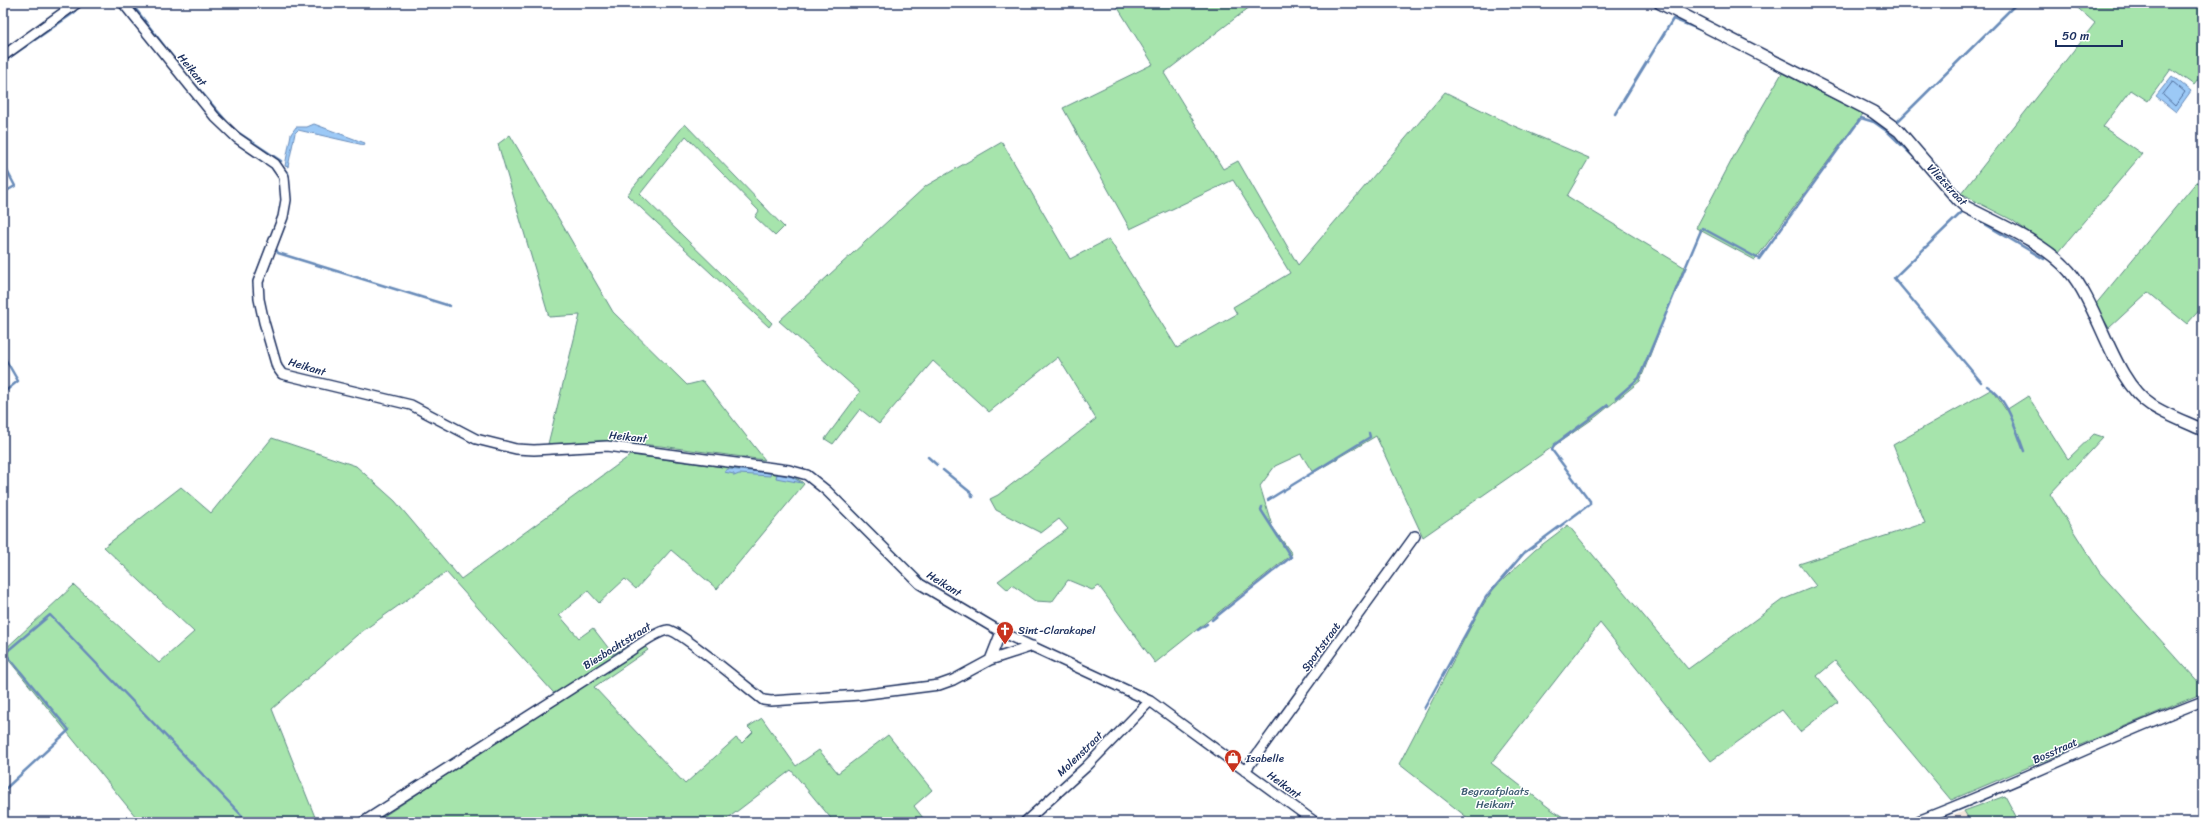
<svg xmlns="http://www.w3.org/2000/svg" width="2206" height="825" viewBox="0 0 2206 825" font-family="Sriracha,sans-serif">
	<rect width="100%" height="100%" fill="#fff"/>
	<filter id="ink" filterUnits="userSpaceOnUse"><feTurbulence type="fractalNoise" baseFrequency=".025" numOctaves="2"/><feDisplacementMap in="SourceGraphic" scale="8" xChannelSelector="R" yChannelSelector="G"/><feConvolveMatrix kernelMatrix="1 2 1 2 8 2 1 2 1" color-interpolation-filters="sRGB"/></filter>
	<g filter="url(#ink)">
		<path fill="#f3e6db" d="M1964,811L1971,822H1939Z"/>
		<path fill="#a6e4ac" stroke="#608a85" d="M1115,3H1255L1164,73L1223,169L1238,161L1298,265L1445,92L1514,126L1589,158L1567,196L1684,267L1640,381L1597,416L1423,537L1376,436L1313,473L1301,454L1275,466L1260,486L1272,526L1292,554L1155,663L1099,586L1092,590L1068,580L1052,602L1035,601L1012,585L1008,590L998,581L1068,529L1059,519L1041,533L996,510L990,499L998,495L1096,419L1058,357L989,412L933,361L879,424L860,409L833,444L825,439L860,392L779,321L926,186L1002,142L1070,259L1109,239L1177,348L1237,314L1233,307L1290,273L1233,180L1130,229L1063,108L1153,64Z
			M2072,3H2203V73L2194,85L2171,69L2148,101L2131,90L2103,127L2142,154L2058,253L2012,220L1961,194L2095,23Z
			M1782,73L1863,114L1755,260L1696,228L1736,152Z
			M685,124L784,227L775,236L755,217L759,211L686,136L640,194L772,323L769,327L627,195Z
			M510,135L613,312L687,385L703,381L765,460L661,446L604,441L548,444L580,315L549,317L498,144Z
			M2203,174V306L2187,324L2148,292L2109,328L2095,305Z
			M1992,389L2006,410L2028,396L2068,459L2094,434L2103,437L2050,494L2100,573L2203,687V693L1951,800L1835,661L1817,676L1838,702L1800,732L1782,710L1711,761L1600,623L1491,763L1552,810L1571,822H1473L1399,764L1478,613L1494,588L1535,550L1568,525L1688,669L1782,600L1816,586L1799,564L1925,523L1893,445Z
			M272,438L356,466L395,501L461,579L631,455L777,474C786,476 799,477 804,484L717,589L671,550L636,589L625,579L599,603L588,591L559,615L579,638L593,628L613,654L639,640L648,650L594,687L685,784L736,738L742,743L753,732L748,727L762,718L796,766L819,750L838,773L888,735L932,790L914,806L926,822H834L791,770L723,822H609L606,819L602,822H375L560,700L446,572L357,635L272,709L317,822H130L136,817L3,653V651L74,585L159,663L194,632L104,547L181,487L211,513Z
			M2005,796L2019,822H1971L1964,811Z"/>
		<path fill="#9cc9f6" stroke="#688bb9" d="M2172,76L2191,91L2176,112L2156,96Z
			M314,124L365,143L364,145L298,130L295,133L288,167L285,166L291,134L296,127H307Z
			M728,469L771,473L770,476L739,474L734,476V474L724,472Z
			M777,474L792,477L802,483L776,478Z"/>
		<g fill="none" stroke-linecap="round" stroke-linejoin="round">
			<path stroke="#4f6d9b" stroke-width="1" d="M2173,82L2185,92L2175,106L2163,95Z"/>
			<path stroke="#688bb9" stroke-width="2.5" d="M131,3L186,74L233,129L281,161
				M3,62L75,12L74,9
				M1615,114L1673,19L1701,30
				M1897,122L2017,3
				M1888,132L1915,158
				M3,163L15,186L3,193
				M288,173L290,198
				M275,247L278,253L450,306
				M3,355L18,381L3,393
				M1981,382L1894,278L1963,211L2044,259
				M1987,386C2008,398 2016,430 2024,451
				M1616,398L1639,378L1702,228L1759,259L1861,118L1874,122L1888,132L1891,130
				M928,457L937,465
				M943,470L970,492L973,497
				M1268,500L1370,437L1369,433
				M1212,620L1291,557L1261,510L1262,507
				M1198,630L1207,624
				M3,651L5,653L50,615L248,822
				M1424,709L1486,597L1524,553L1590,504V501L1552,450L1554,445L1608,405
				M3,791L69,730L5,653"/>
			<defs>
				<path id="minor" d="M123,3L215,117L237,138L275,164L284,177L286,200L283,217L258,282L259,299L264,322L277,367L282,374L411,405L476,439L516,449L534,450L607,446L789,470L807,475L827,491L920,584L1001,632L1150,701L1315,822
					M3,56L77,3
					M990,660L1033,646
					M1245,771L1415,536
					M363,822L627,653C636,647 657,631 668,630C679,630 749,689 763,700L771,701L860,695L939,685L953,680L990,660L1001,632
					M1025,822L1087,766L1150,701
					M1915,822C2013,785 2106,738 2203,701"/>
				<path id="tertiary" d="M1660,3L1873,112L1899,131L1958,200L1966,207C1999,224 2045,243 2069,271C2099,305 2113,381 2151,405C2166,415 2186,422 2203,430"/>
			</defs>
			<use href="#minor" stroke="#1b2f5e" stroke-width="12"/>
			<use href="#tertiary" stroke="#1b2f5e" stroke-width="14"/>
			<use href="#minor" stroke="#fff" stroke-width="9"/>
			<use href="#tertiary" stroke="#fff" stroke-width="11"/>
		</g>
	</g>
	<defs>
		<symbol id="church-pin" viewBox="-11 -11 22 30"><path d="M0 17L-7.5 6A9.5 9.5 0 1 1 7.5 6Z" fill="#c8321e" stroke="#fff"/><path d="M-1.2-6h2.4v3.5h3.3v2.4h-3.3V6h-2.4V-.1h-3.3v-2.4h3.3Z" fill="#fff"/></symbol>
		<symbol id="shop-pin" viewBox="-11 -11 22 30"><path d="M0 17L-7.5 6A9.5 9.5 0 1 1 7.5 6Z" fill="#c8321e" stroke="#fff"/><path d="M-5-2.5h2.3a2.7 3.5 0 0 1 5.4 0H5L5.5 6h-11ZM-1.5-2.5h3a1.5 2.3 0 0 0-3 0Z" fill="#fff"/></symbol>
	</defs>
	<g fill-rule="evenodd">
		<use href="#church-pin" x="995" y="620" width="20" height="27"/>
		<use href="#shop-pin" x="1223" y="748" width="20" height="27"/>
	</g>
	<g text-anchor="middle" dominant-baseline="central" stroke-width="3" stroke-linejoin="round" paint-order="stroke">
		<g font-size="11" fill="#1b2f5e" stroke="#fff">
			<text transform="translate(192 70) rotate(51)">Heikant</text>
			<text transform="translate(1947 185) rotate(47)">Vlietstraat</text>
			<text transform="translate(307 367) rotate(17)">Heikant</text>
			<text transform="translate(628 437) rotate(6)">Heikant</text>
			<text transform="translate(944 584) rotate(32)">Heikant</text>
			<text transform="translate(617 646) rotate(-32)">Biesbochtstraat</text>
			<text transform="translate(1321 647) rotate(-54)">Sportstraat</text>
			<text transform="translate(2055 751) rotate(-24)">Bosstraat</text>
			<text transform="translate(1080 754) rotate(-44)">Molenstraat</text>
			<text transform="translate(1284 785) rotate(36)">Heikant</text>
		</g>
		<g font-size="11" fill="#1b2f5e" stroke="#fff" text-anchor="start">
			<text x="1018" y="630">Sint-Clarakapel</text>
			<text x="1246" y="758">Isabelle</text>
		</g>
		<g font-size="11" fill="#3e5c72" stroke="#fff">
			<text x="1495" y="791">Begraafplaats<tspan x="1495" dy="13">Heikant</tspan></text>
		</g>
	</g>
	<rect width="2206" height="825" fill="none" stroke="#fff" stroke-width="16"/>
	<rect x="8" y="8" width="2190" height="809" fill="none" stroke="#1b2f5e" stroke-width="1.5" filter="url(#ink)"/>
	<path d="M2056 40v6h66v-6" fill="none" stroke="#1b2f5e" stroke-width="2"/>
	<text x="2062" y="40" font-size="12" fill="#1b2f5e" stroke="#ffffff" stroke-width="3" paint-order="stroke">50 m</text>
</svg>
